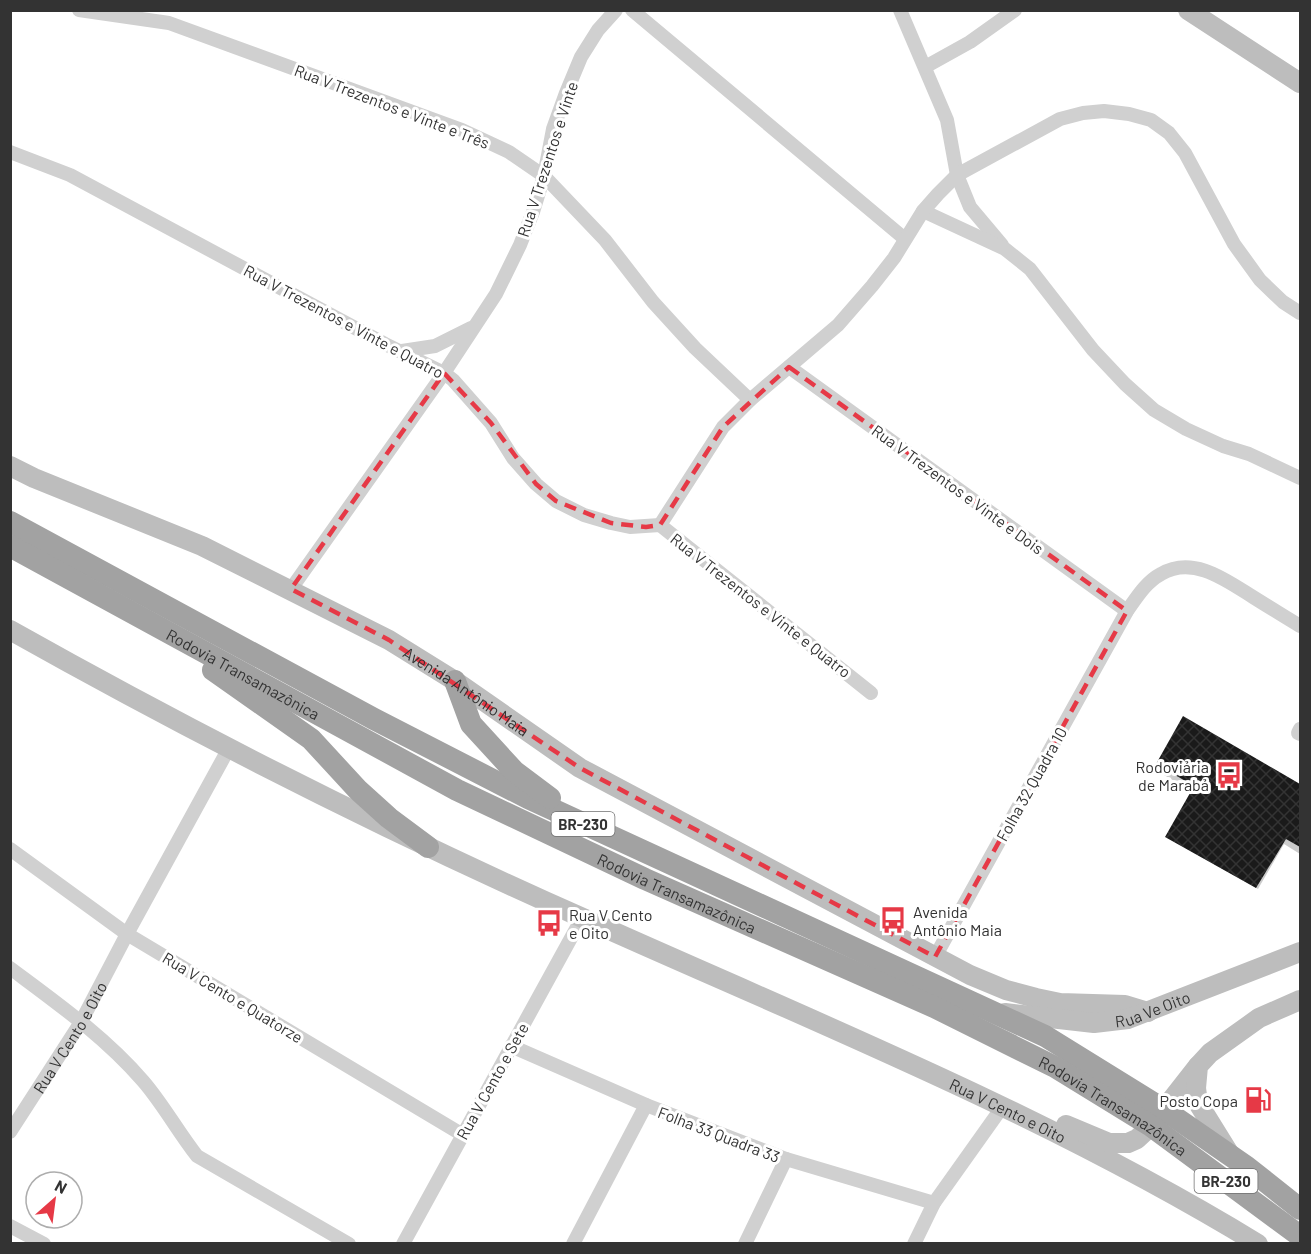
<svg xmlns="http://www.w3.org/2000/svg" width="1311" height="1254" viewBox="0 0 1311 1254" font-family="Barlow,sans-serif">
	<defs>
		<pattern id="building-cross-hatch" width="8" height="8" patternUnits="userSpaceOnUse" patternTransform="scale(1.5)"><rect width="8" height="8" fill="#1a1a1a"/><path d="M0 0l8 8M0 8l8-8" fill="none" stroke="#333"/></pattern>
	</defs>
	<rect width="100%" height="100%" fill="#fff"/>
	<path fill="#0003" d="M1184,718L1300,786V854L1284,844L1258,889L1166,837L1193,792L1164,775L1158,764Z"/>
	<path fill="url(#building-cross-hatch)" d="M1183,716L1300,784V847L1286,839L1256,888L1165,837L1194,786L1156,764Z"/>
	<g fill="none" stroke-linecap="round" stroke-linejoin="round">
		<g stroke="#d0d0d0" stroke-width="14">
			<path d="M79,10L169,23L462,130L509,152L544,176L605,240L653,302L695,348L750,400"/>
			<path d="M632,10L905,239"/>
			<path d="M900,10L947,120L957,175L970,207L1002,245"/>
			<path d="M925,67L970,42L1015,10"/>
			<path d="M10,152L70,175L385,344L444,373L453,380L491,423L513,458L536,484L556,501L584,515L611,523L630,527L660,525L871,693"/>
			<path d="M923,211L1005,249L1030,269L1093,350L1125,384L1154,410L1186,429L1223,446L1249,454L1300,478"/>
			<path d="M402,351L435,346L471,328"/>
			<path d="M789,367L1127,611"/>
			<path d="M660,525L723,427L750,400L838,325L872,286L894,258L923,211L938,194L957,175L1060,119L1083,113L1104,111L1129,114L1151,120L1169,133L1185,153L1234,244L1260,280L1283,302L1300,313"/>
			<path d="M291,589L444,373L496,294L520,245L533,212L544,176L553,129L566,93L581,57L598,30L616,10"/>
			<path d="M1300,729L1298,733L1300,734"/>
			<path d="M10,849L127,934L463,1135"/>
			<path d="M935,957L1127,611C1137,597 1146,582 1161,574C1193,555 1226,580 1253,597C1269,607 1285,617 1300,626"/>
			<path d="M10,968C57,1003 105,1037 143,1081C163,1104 178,1132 197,1156L349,1244"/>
			<path d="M511,1046L646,1105L786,1159L934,1203"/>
			<path id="s1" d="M10,1132L81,1022L127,934L229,748"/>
			<path d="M10,1226L44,1244"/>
			<path d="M403,1244L582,918"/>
			<path d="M573,1244L646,1105"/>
			<path d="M745,1244L786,1159"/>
			<path d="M914,1244L934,1203L1003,1106"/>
		</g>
		<g stroke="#bdbdbd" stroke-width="20">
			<path d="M1188,10L1300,83"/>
			<path id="s2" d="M10,466L34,478L202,546L389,640L455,681L580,768L970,975L1006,990L1036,998L1060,1003L1125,1005L1148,1012"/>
			<path id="s3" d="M10,630C197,735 389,832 585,919C812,1021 1045,1114 1258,1244"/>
			<path id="s4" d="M1005,1013L1094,1023L1128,1019L1300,952"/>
			<path d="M1066,1125L1109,1143H1128L1137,1139L1151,1126L1198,1066"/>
			<path d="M1229,1153L1198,1103L1196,1088L1198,1066L1210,1053L1259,1018L1300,1000"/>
		</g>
		<g stroke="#a2a2a2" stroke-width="22">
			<path d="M10,522L374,719L528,798L1045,1036L1163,1109L1247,1167L1300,1209"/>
			<path id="s5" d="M10,546L457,790L645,879L934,1007L1055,1067L1151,1126L1300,1236"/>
			<path d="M213,670L311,739L358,790L389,818L428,847"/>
			<path d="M455,681L471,724L514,771L550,798"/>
		</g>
	</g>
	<path fill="none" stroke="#e63946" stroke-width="4.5" stroke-dasharray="12 8" stroke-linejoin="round" d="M789,367L1127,611L935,957L580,768L389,640L291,589L444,373L491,423L536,484L556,501L611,523L646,527L660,525L723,427Z"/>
	<defs>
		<symbol id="bus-bare" viewBox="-9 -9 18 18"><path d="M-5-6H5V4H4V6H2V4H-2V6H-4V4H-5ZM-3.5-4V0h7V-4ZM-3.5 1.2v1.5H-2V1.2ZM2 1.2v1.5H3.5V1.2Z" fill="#e63946" stroke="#fff" stroke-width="2.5" paint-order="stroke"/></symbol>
		<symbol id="fuel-bare" viewBox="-9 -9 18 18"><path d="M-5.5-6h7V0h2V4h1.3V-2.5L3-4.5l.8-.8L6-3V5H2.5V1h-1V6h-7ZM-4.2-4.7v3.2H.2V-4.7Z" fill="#e63946" stroke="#fff" stroke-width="2.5" paint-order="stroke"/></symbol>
	</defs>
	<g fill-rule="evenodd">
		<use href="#bus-bare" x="1210" y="756" width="38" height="38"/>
		<use href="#bus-bare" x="874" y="901" width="38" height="38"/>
		<use href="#bus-bare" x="530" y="904" width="38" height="38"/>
		<use href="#fuel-bare" x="1239" y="1081" width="38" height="38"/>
	</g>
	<g text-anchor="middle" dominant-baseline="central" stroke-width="6" stroke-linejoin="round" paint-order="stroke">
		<g fill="#fff" stroke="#707070" stroke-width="1.5">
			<rect x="551.5" y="812" width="63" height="24" rx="4.5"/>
			<rect x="1194.5" y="1169" width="63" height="24" rx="4.5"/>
		</g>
		<g font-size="15" font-weight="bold" fill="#333">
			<text x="583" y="824">BR-230</text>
			<text x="1226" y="1181">BR-230</text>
		</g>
		<g font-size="16" fill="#333" stroke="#fff">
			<text transform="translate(392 106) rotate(21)">Rua V Trezentos e Vinte e Três</text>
			<text transform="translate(547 159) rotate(-72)">Rua V Trezentos e Vinte</text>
			<text transform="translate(344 321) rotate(28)">Rua V Trezentos e Vinte e Quatro</text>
			<text transform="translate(958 489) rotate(36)">Rua V Trezentos e Vinte e Dois</text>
			<text transform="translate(761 605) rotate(38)">Rua V Trezentos e Vinte e Quatro</text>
			<text stroke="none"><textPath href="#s5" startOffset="266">Rodovia Transamazônica</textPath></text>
			<text stroke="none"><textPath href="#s2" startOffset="510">Avenida Antônio Maia</textPath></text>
			<text transform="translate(1031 784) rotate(-61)">Folha 32 Quadra 10</text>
			<text stroke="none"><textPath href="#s5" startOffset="752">Rodovia Transamazônica</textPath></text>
			<text transform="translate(233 997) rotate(31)">Rua V Cento e Quatorze</text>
			<text stroke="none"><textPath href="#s4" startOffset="150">Rua Ve Oito</textPath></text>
			<text stroke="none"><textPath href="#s1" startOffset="112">Rua V Cento e Oito</textPath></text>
			<text transform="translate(492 1081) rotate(-61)">Rua V Cento e Sete</text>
			<text stroke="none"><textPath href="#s5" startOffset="1238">Rodovia Transamazônica</textPath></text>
			<text stroke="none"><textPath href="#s3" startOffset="1108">Rua V Cento e Oito</textPath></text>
			<text transform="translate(719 1134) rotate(21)">Folha 33 Quadra 33</text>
		</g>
		<g font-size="16" fill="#333" stroke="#fff" text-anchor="end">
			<text x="1209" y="766">Rodoviária<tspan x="1209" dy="18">de Marabá</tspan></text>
			<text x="913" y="911" text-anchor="start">Avenida<tspan x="913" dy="18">Antônio Maia</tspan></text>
			<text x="569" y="914" text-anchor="start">Rua V Cento<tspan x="569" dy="18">e Oito</tspan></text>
			<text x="1238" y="1100">Posto Copa</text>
		</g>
	</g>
	<rect width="1311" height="1254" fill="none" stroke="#333333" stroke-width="24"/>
	<g transform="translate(54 1200) rotate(28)"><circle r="28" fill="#ffffff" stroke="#adadad" stroke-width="1.5"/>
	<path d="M0-4.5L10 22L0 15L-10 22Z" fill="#e63946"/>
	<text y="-9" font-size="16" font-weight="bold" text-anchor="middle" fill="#333333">N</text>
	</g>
</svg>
